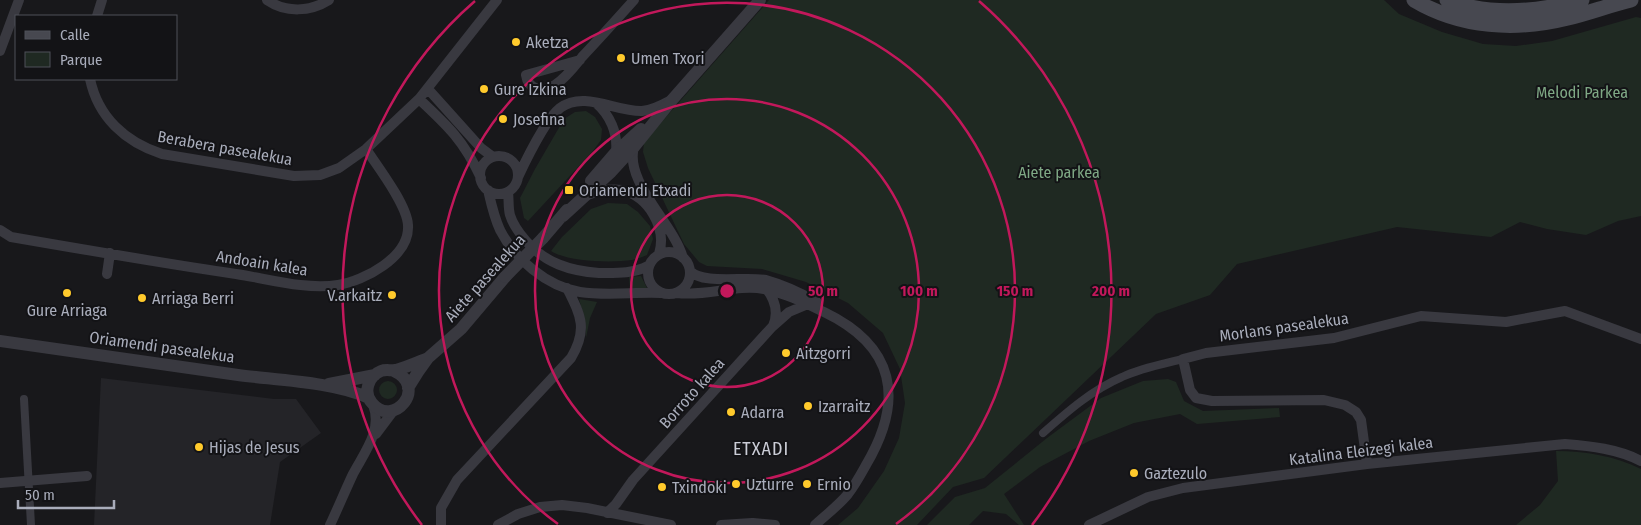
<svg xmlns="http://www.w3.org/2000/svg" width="1641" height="525" viewBox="0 0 1641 525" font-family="'Fira Sans Condensed',sans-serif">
	<rect width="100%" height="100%" fill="#18181b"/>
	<path fill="#242428" d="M101,378L274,399H296L321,433L280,462L270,525H94Z"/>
	<path fill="#1f2922" d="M769,0H1384L1399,14L1442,32L1483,44L1516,46L1552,41L1636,17L1641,18V216L1618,221L1586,235L1547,229L1520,222L1491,237L1397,227L1237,264L1210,295L1156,314L984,478L953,487L917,525H838L858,508L884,471L899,438L905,403L900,369L883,333L848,303L806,282L762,269L707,266L699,262L684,244L648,168L643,152L644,142Z
		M586,111L595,117L602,129L601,140L593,151L528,221L524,218L520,198L535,169L564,119L575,112Z
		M608,203L627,204L638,212L650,226L653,239L647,255C642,257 637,259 632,260C612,263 568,262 551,251L562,237L591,209Z
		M641,276L647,288H630L629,277Z
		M579,299L597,302L590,318L586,338L585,321Z
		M1168,379L1176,382L1184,401L1203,411L1279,408L1280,417L1197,424L1180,414L1134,423L1089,441L1040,467L1004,494L1024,525H1019L1006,514L983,511L969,525H927L955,497L985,488L1047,438L1101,398L1143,381Z
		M379 390a9 9 0 1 1 18 0a9 9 0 1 1-18 0Z
		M1556,451C1585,451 1615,456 1641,469V525H1516L1540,505L1558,481Z"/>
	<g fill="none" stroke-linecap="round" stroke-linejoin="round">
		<path stroke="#393940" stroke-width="8" d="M24,399L31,525
			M1043,433C1068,411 1092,390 1122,377C1141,368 1163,364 1183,359"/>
		<path stroke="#393940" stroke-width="10" d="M267,0C286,13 310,12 329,0
			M97,16L102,0
			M0,51L19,0
			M580,60L526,75C528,90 543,93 555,85C566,78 574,67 582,57C600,38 617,19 634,0
			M90,79C98,117 125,142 162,154L294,176L320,175L339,168L366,149L419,99L497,0
			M428,89L481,148L493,157
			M419,99C448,126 464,141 481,178
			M596,103C610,115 618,133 616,152
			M634,147C624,182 674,224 683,258
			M480 175a19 19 0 1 1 38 0a19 19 0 1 1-38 0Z
			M518,177C526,160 546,119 560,108C584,90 616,112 642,111C652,110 662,105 671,100
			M488,190C491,203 494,217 500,230C515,259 546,286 580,292C606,296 634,292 660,293
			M508,192C509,199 508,208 510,215C513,225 520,234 526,241C545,263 570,271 599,273C615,273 633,274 648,266
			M587,195C598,191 610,188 622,190C649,197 667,228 659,254
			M0,230L11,237C86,250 161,263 236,274C269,279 305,290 338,285C364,281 410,257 408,225C407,205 378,167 366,149
			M648 273a21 21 0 1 1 42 0a21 21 0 1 1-42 0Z
			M690,271C703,285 746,276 766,280C784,285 801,293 817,302
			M107,274L110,253
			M765,287C775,299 779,312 773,326
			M677,293C706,297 736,284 764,289C785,293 805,303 824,312C895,346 905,399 866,465C861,474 855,485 848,494C839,505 826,515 815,525
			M376,434L394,410
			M1367,464L1361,420L1356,412L1345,405L1324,400L1212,401L1196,398L1190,390L1183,359L1206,353L1334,338L1421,316L1506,322L1565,311L1641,339
			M0,483L87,476
			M607,513L616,504L633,480L772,327L789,312L808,304
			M753,523L775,525
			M330,525C338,508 345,491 353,474C364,453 383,430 373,405
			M441,525V508L457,480L571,358C588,329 581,316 567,288
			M498,525L518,514L540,507L562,505L587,508L671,525
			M721,525L752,523L759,525
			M1089,525L1148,497L1183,488L1367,464L1565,444C1591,446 1618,449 1641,461"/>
		<path stroke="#393940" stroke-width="12" d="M591,181L616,152L641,129
			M563,216L611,172L634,147L672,100L760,0
			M543,238L567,210
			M0,341C79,352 158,364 238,375C276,380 335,382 369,398
			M394,371C429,387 393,429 372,403C363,393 368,376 381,371C386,369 391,371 396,370C407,367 418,362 428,358
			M329,384L375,375
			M408,388L418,372L428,358L461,329L505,277"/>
		<path stroke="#474850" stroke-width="15" d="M1414,0C1461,28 1516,31 1568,18C1589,13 1610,5 1631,0
			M1447,0C1491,17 1538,12 1582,0"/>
		<path stroke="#393940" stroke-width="12" d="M505,277L543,238"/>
	</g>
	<g fill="none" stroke="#c2185b" stroke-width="2.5">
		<circle cx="727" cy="291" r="96"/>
		<circle cx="727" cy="291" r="192"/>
		<path d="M558 524A288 288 0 1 1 896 524"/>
		<path d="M422 525A384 384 0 0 1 475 1M979 1A384 384 0 0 1 1032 525"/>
	</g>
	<g fill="#ffca2c" stroke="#131316" stroke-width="2">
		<circle cx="516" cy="42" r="5"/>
		<circle cx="621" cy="58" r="5"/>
		<circle cx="484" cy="89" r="5"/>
		<circle cx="503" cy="119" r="5"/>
		<rect x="564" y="185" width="10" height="10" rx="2.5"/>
		<circle cx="67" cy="293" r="5"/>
		<circle cx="392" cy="295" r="5"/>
		<circle cx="142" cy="298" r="5"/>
		<circle cx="786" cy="353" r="5"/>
		<circle cx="808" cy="406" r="5"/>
		<circle cx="731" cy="412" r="5"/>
		<circle cx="199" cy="447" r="5"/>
		<circle cx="1134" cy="473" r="5"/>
		<circle cx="736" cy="484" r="5"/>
		<circle cx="807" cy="484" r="5"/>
		<circle cx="662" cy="487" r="5"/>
	</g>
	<g text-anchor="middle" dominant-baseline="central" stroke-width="4" stroke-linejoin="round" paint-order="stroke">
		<g font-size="16" fill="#a9adbb" stroke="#131316" text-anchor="start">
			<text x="526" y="42">Aketza</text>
			<text x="631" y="58">Umen Txori</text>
			<text x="494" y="89">Gure Izkina</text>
			<text x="513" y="119">Josefina</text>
			<text x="579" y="190">Oriamendi Etxadi</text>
			<text x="382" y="295" text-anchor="end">V.arkaitz</text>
			<text x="152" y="298">Arriaga Berri</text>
			<text x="67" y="310" text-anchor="middle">Gure Arriaga</text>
			<text x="796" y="353">Aitzgorri</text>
			<text x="818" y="406">Izarraitz</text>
			<text x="741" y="412">Adarra</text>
			<text x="209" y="447">Hijas de Jesus</text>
			<text x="1144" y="473">Gaztezulo</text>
			<text x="746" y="484">Uzturre</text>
			<text x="817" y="484">Ernio</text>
			<text x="672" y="487">Txindoki</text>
		</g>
		<g font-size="16" fill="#7fa885" stroke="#131316">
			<text x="1582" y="92">Melodi Parkea</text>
			<text x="1059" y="172">Aiete parkea</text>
		</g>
		<g font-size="16" fill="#a9adbb" stroke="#131316">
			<text transform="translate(225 148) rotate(10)">Berabera pasealekua</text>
			<text transform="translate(262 263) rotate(9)">Andoain kalea</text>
			<text transform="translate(485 278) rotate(-48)">Aiete pasealekua</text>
			<text transform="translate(1284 327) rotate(-8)">Morlans pasealekua</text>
			<text transform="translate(162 347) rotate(8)">Oriamendi pasealekua</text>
			<text transform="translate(692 393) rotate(-48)">Borroto kalea</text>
			<text transform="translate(1361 451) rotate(-7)">Katalina Eleizegi kalea</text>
		</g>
		<g font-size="18" letter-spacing="1" fill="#cbcdd7" stroke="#131316">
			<text x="761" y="449">ETXADI</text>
		</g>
	</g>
	<circle cx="727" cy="291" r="8" fill="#c2185b" stroke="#131316" stroke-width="2.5"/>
	<g font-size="15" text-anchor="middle" font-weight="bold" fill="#c2185b" stroke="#131316" stroke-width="4" stroke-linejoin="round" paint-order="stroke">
		<text x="823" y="296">50 m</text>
		<text x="919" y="296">100 m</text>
		<text x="1015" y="296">150 m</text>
		<text x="1111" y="296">200 m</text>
	</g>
	<rect x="15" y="15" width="162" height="65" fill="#131316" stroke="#4f5158"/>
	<rect x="25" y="31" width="25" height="8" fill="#474850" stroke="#4f5158"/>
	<text x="60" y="40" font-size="15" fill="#a9adbb">Calle</text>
	<rect x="25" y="52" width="25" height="15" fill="#1f2922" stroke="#4f5158"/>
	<text x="60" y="65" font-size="15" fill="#a9adbb">Parque</text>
	<path d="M18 500v8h96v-8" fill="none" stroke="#a9adbb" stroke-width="2.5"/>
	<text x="25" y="500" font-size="15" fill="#a9adbb" stroke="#131316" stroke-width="4" paint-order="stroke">50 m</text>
</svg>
